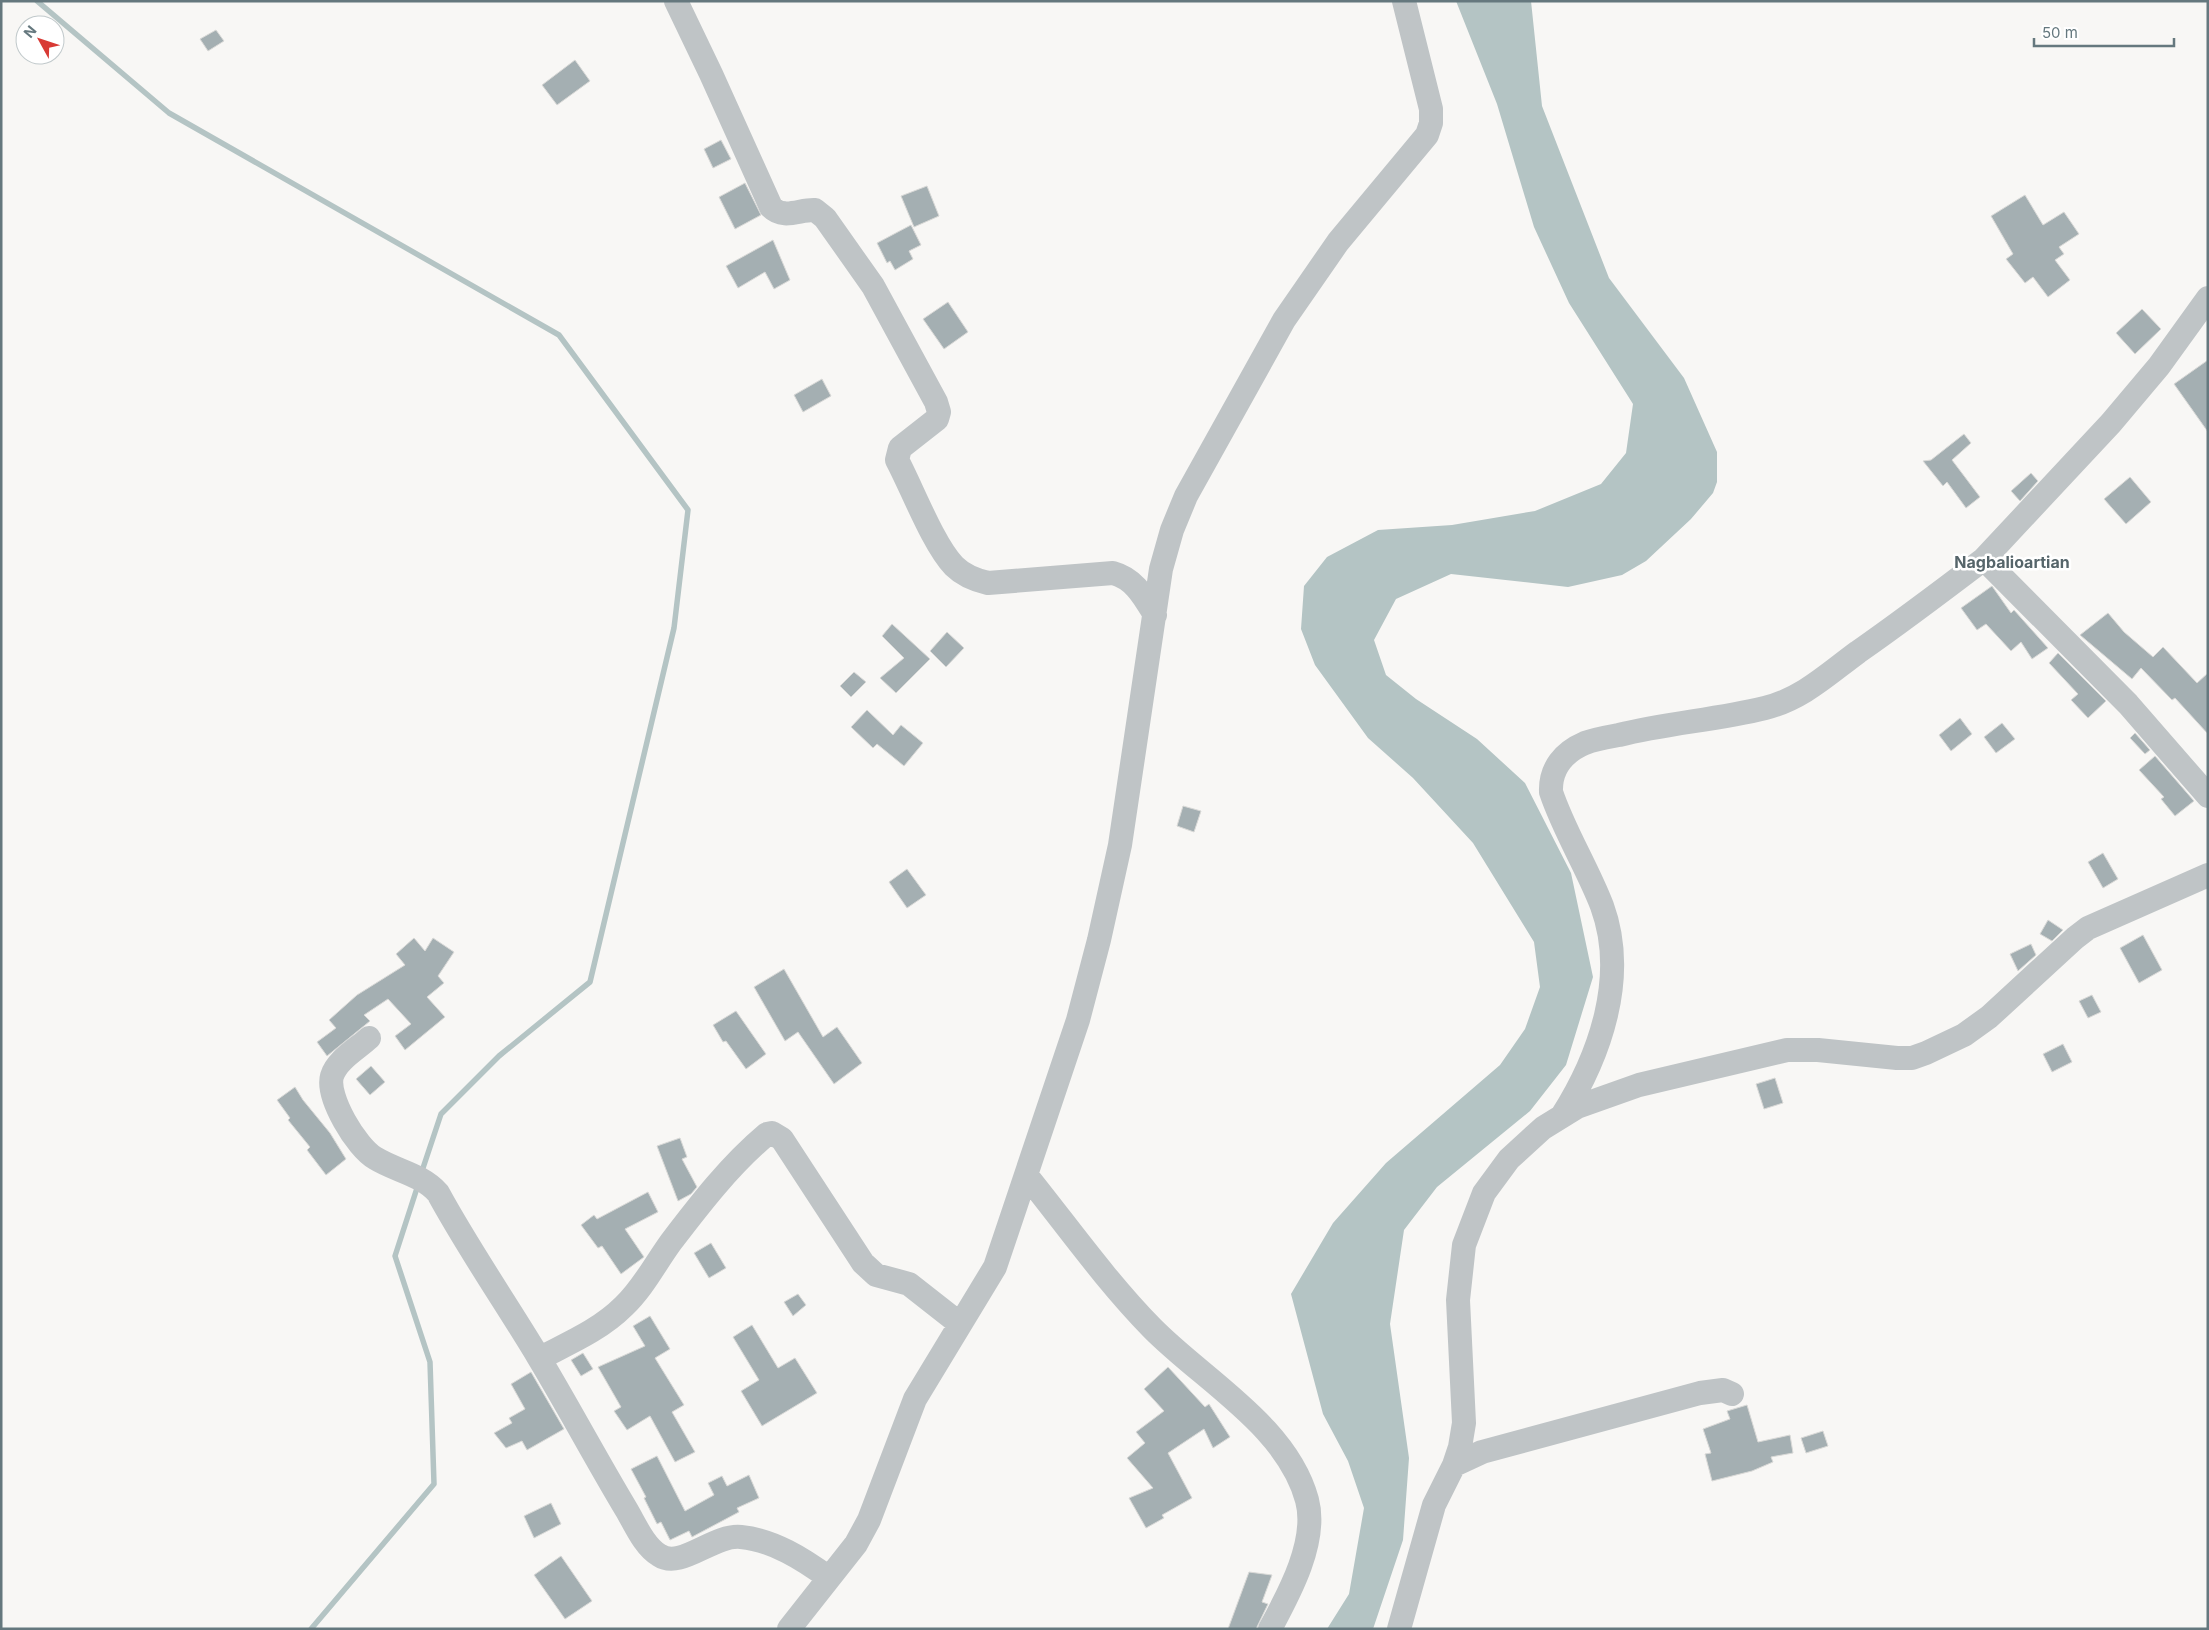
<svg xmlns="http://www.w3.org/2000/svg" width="2209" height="1630" viewBox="0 0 2209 1630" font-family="Inter,sans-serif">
	<rect width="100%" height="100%" fill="#f8f7f5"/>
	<path fill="#b4c4c4" d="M1456,1H1531L1542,106L1609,278L1684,378L1717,452V482L1713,493L1691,519L1646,561L1622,575L1568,587L1451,574L1396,599L1374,640L1386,675L1416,699L1477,739L1525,783L1571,873L1593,977L1566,1065L1530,1111L1437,1187L1404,1230L1390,1324L1409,1458L1403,1540L1373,1629H1327L1349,1594L1364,1508L1348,1461L1323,1414L1291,1294L1333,1223L1386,1163L1500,1065L1525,1029L1540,987L1534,942L1473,843L1413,778L1368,738L1315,665L1301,629L1304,586L1327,557L1378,530L1452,525L1535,511L1601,484L1626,453L1633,404L1569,303L1534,227L1497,104Z"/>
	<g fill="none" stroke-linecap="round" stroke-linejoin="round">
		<path stroke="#b4c4c4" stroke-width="5.5" d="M37,1L169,113L559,335L688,510L674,628L590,982L499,1056L441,1114L421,1174
			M311,1629L434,1484L430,1362L395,1256L418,1185"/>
	</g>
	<path fill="#a4afb2" stroke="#d9d9d7" d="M216,30L224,41L208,51L200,39Z
		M575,60L590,81L557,105L542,85Z
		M721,140L731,159L713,168L704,149Z
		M745,183L761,215L735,229L719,197Z
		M927,186L939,216L914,227L901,196Z
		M2025,195L2043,225L2064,212L2079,234L2059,247L2064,254L2055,260L2070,280L2048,297L2033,277L2025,283L2006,259L2013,254L1991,216Z
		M911,225L921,245L909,251L913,259L895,270L890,261L887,263L877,243Z
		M773,240L790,280L774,289L765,272L738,288L726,266Z
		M948,302L968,332L944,349L923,319Z
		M2142,309L2161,329L2135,354L2116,333Z
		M2208,360V432L2174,384Z
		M822,379L831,396L803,412L794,395Z
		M1964,434L1971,443L1952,460L1980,497L1966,508L1947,482L1943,486L1923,461L1931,460Z
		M2031,473L2038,481L2020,501L2011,491Z
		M2130,477L2151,502L2126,524L2104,499Z
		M1992,586L2011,613L2014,610L2048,648L2032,659L2021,642L2011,651L1986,624L1977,630L1961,608Z
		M2108,613L2124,632L2153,657L2163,647L2197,683L2208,673V734L2175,698L2172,700L2141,668L2132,679L2080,635Z
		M892,624L930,659L896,693L880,678L904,658L882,636Z
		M947,632L964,648L946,667L930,651Z
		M2058,653L2106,701L2088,718L2071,700L2078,694L2049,663Z
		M854,672L866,682L851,697L840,686Z
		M867,710L893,735L901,725L923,743L904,766L877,744L873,748L851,727Z
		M1960,718L1972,734L1951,751L1939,735Z
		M2002,723L2015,739L1996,753L1984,737Z
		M2135,733L2150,750L2145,754L2130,738Z
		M2155,756L2194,801L2175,816L2161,799L2164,797L2139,770Z
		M1183,806L1201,811L1194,832L1177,826Z
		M2103,853L2118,879L2103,888L2088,862Z
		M907,869L926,895L907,908L889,882Z
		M2048,920L2063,930L2052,941L2040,934Z
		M2143,935L2162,970L2139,983L2120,948Z
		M414,938L425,951L433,938L454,952L438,976L444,983L427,997L445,1017L405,1050L395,1036L411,1024L388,999L364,1015L370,1021L327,1056L317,1042L336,1028L329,1020L357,995L405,965L396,954Z
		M2031,944L2036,955L2018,971L2010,954Z
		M784,969L823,1037L837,1027L862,1063L834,1084L798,1032L785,1041L754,987Z
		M2092,995L2101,1012L2088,1018L2079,1001Z
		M736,1011L766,1054L746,1069L726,1041L723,1042L713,1025Z
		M2063,1044L2072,1062L2052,1072L2043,1054Z
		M371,1066L385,1082L370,1095L356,1079Z
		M1775,1078L1783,1103L1764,1109L1756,1084Z
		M295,1087L303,1100L330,1133L346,1159L326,1175L307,1150L310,1147L288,1120L290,1118L277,1100Z
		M680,1138L687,1157L682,1159L697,1187L691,1194L678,1201L657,1146Z
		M648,1192L658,1212L625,1229L644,1257L621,1274L602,1246L598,1248L581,1225L594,1215L597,1219Z
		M711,1243L726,1268L709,1278L694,1253Z
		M798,1294L806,1305L793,1316L784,1302Z
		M650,1316L670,1349L655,1358L684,1405L672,1412L695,1452L675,1462L650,1416L627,1430L614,1411L621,1407L598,1367L645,1346L633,1326Z
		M752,1325L778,1368L795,1358L817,1393L762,1426L741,1391L759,1380L733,1337Z
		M583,1353L593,1369L581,1376L571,1360Z
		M1168,1367L1205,1407L1209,1404L1230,1437L1213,1448L1204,1429L1168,1453L1192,1498L1162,1515L1164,1518L1146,1528L1129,1498L1153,1488L1127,1458L1145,1443L1136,1432L1164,1411L1144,1389Z
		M531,1372L564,1429L527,1450L522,1441L506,1448L494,1433L512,1423L509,1418L525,1409L511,1384Z
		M1747,1405L1758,1442L1790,1435L1793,1453L1771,1457L1773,1462L1752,1471L1712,1481L1705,1454L1711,1453L1703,1429L1730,1419L1727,1411Z
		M1823,1431L1828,1446L1806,1453L1801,1438Z
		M657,1456L685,1511L714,1495L708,1483L722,1476L727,1486L749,1475L759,1498L737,1508L739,1512L692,1537L689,1531L670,1540L661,1522L657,1524L644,1498L646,1497L631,1469Z
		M551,1503L561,1524L534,1538L524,1516Z
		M561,1556L592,1601L565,1619L534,1575Z
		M1249,1572L1272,1575L1262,1602L1268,1604L1256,1629H1228Z"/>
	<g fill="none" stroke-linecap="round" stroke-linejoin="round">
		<path stroke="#bfc4c6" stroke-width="24" d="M676,1L711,74L771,207C784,220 800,209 815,210L825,218L873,286L936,402L939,412L937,419L900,448L897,460C912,488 933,544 954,566C964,576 975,580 988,583L1113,573C1135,579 1144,597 1155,615
			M2208,298L2159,366L2111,423L1984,559L2128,704L2208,796
			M369,1038C357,1049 337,1060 332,1076C326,1097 357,1148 375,1158C396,1171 421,1174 438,1193C469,1250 506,1303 539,1358C569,1408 596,1459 626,1509C635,1524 644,1546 659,1555C681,1570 713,1534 741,1537C773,1540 803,1559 829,1578
			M1562,1116C1600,1056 1628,977 1602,906C1587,867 1564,831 1551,792C1550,768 1564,752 1585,743C1595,739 1608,737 1619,735C1667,723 1716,720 1765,708C1802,699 1828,674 1858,652C1901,622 1942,591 1984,559
			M1027,1176C1068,1227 1106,1281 1152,1328C1203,1380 1287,1426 1307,1500C1318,1541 1289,1594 1270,1629
			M540,1358C569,1343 600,1330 624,1306C643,1288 655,1264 671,1242C700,1204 730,1165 767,1134L772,1133L782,1139L863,1263L876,1275L909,1284L960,1324
			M1454,1465L1482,1452L1700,1393L1723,1390L1732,1394
			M789,1629L856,1544L869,1520L915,1399L995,1267L1078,1020L1099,940L1120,845L1161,569L1172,530L1186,496L1284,320L1338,242L1427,135L1431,123V109L1404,1
			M1399,1629L1434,1505L1454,1465L1460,1447L1464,1423L1458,1300L1464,1245L1484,1193L1509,1159L1543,1128L1577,1107L1639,1085L1787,1050H1818L1897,1058H1912L1926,1053L1964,1035L1989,1017L2075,938L2088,928L2208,875"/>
	</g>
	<g text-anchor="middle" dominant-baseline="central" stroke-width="5" stroke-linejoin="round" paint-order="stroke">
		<g font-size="16" font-weight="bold" fill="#56656a" stroke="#fff">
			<text x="2012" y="562">Nagbalioartian</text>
		</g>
	</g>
	<rect width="2209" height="1630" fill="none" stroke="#65787e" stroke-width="5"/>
	<g transform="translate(40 40) rotate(310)"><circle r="24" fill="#ffffff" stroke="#c1c9cb"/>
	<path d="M0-4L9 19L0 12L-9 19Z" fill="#d83a35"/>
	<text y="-8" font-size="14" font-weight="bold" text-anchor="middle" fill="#65787e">N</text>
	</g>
	<path d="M2034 38v8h140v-8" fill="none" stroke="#65787e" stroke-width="2.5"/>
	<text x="2042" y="38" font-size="15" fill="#65787e" stroke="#ffffff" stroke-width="4" paint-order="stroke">50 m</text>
</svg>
